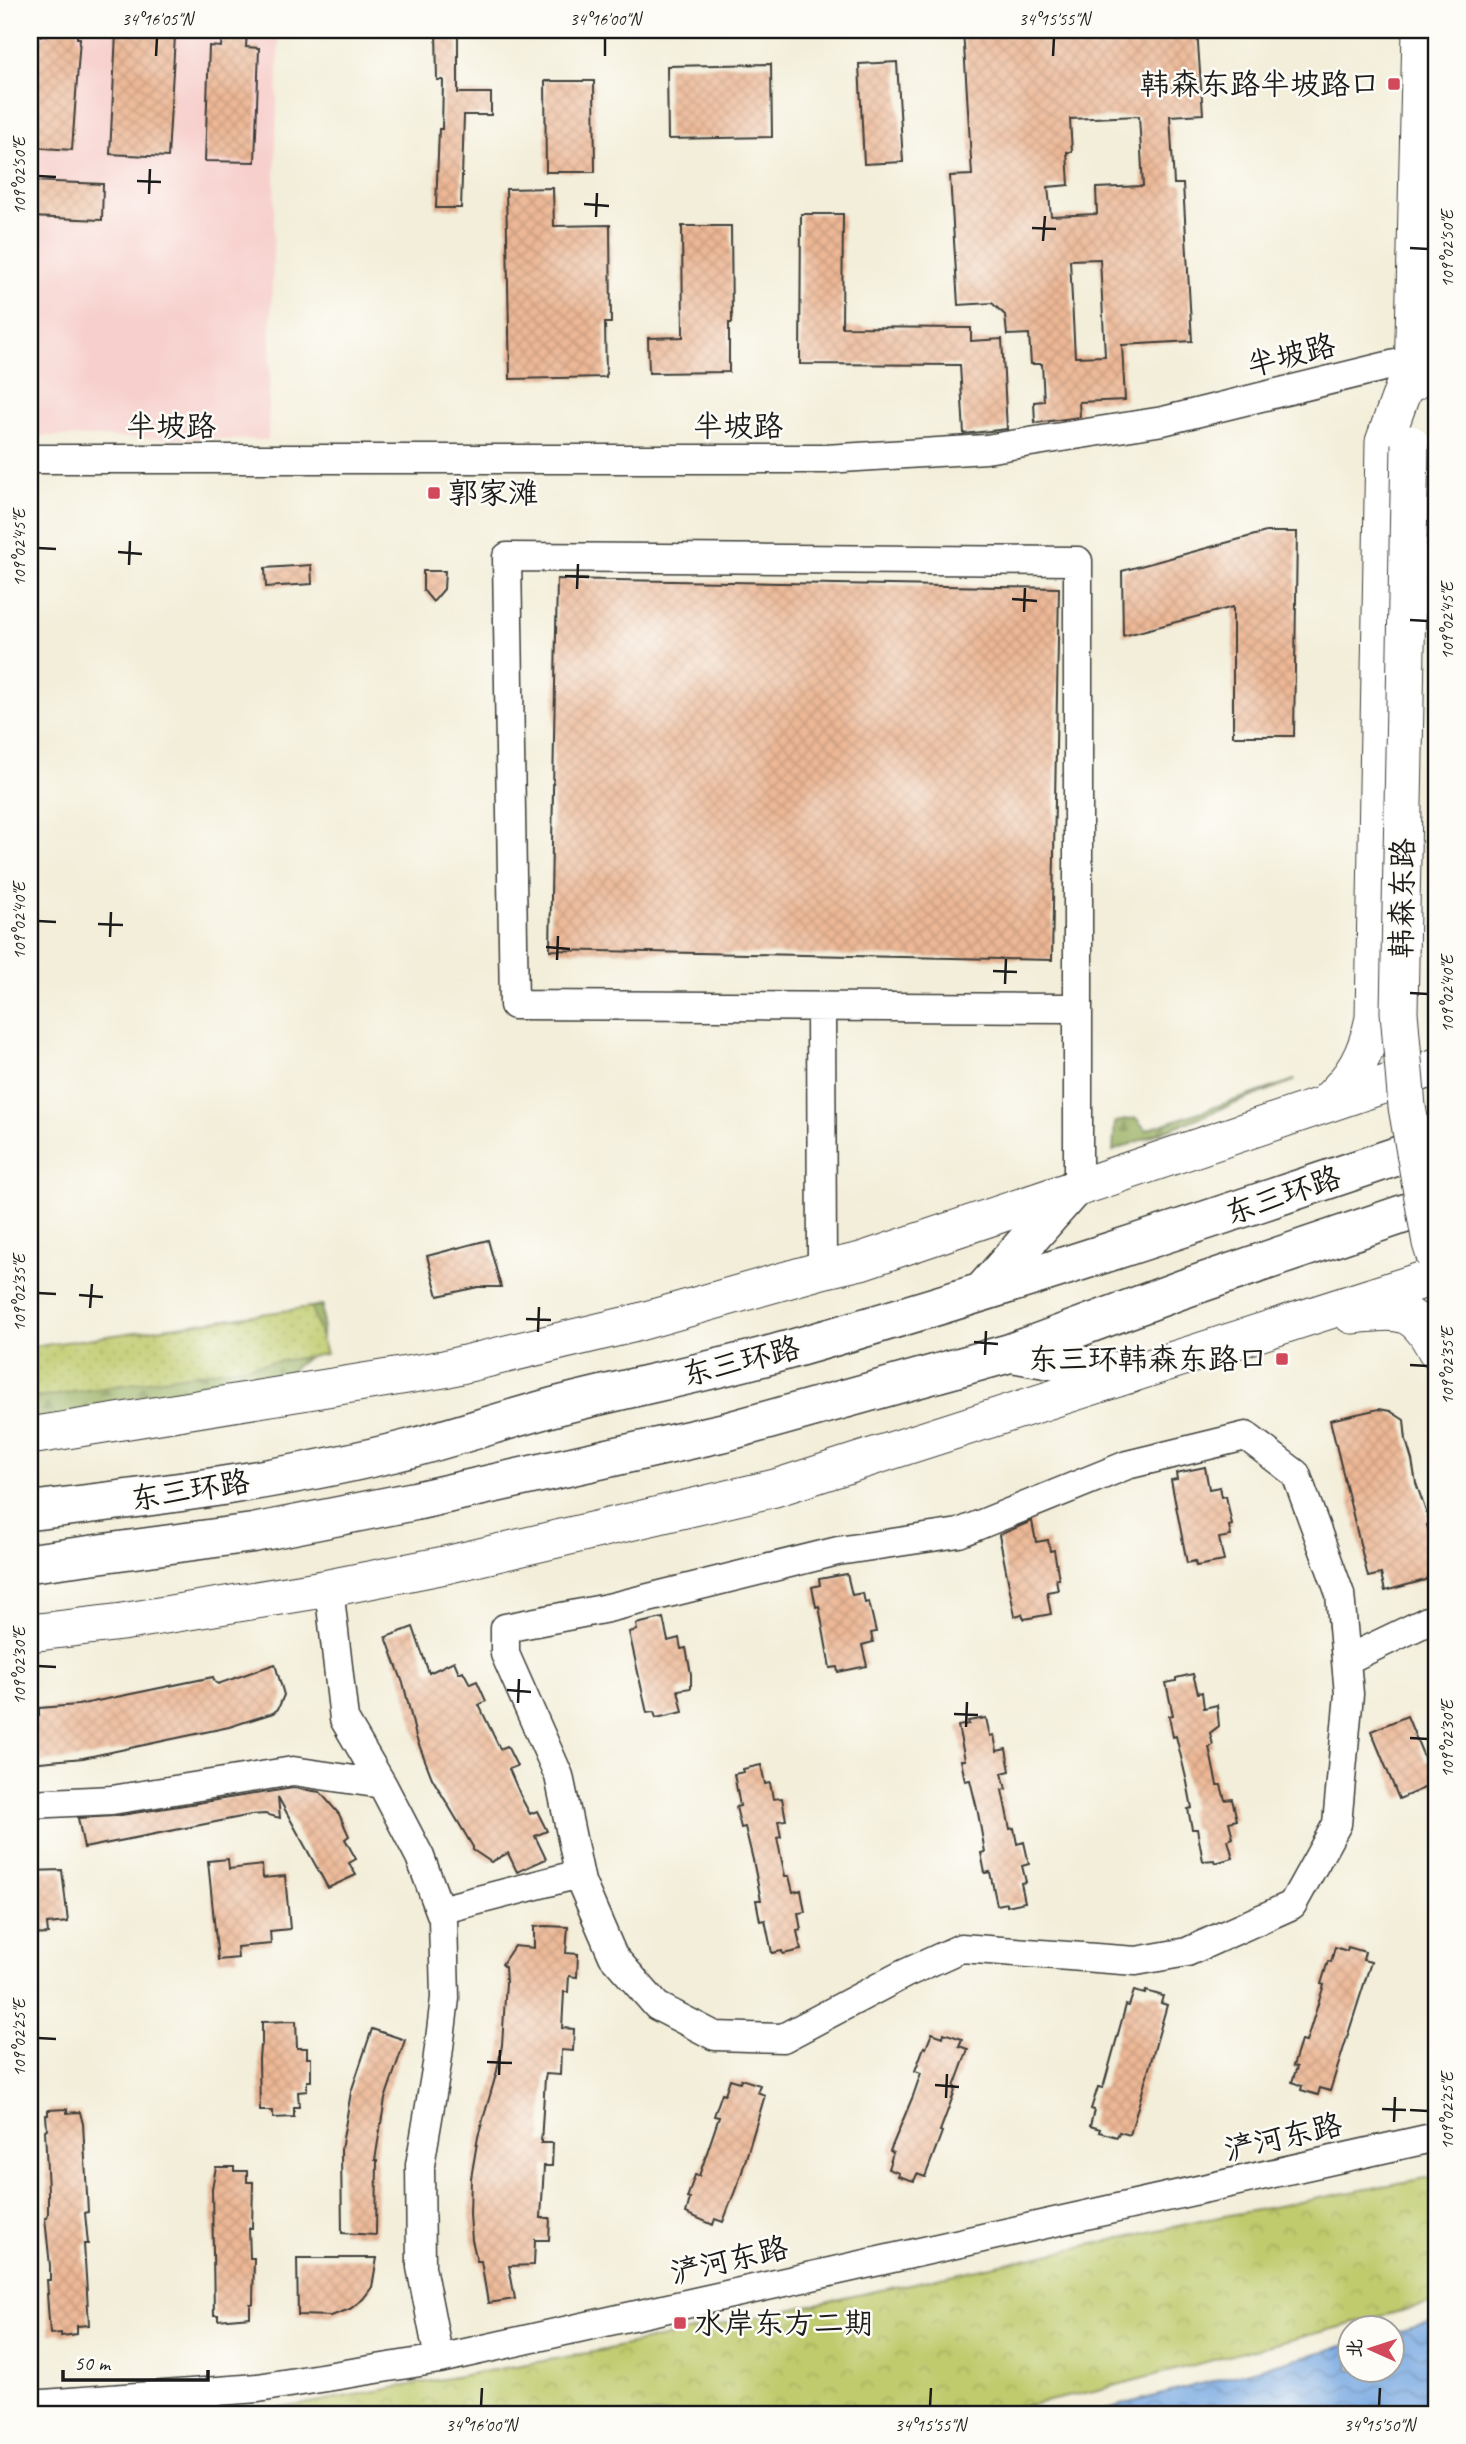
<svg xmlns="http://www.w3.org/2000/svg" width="1466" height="2444" viewBox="0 0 1466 2444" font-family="Caveat,'LXGW WenKai TC',sans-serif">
	<defs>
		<pattern id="forest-firs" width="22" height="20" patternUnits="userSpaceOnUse" patternTransform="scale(1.75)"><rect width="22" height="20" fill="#97af60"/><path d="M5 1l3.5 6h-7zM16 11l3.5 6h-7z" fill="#7a8e4e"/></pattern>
		<pattern id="park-crowns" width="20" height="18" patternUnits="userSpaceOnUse" patternTransform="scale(1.75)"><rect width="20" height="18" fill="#bfcb6d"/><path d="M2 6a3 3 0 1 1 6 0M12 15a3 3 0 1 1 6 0" fill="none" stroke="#a4ae5e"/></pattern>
		<pattern id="garden-dots" width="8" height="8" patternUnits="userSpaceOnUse" patternTransform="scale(1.75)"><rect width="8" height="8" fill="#bfcb6d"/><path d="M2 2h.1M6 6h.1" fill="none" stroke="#a4ae5e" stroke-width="1.8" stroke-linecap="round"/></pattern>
		<pattern id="water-waves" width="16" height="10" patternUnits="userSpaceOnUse" patternTransform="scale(1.75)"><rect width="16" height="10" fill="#76a7e1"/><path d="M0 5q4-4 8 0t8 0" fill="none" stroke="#6087b6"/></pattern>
		<pattern id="building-cross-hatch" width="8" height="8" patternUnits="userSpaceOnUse" patternTransform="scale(1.75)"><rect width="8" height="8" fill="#ecb795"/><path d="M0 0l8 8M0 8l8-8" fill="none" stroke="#ca9d80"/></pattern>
	</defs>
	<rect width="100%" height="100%" fill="#fdfcf7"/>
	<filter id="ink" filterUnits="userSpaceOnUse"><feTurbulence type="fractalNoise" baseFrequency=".0143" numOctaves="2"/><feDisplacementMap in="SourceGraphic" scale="14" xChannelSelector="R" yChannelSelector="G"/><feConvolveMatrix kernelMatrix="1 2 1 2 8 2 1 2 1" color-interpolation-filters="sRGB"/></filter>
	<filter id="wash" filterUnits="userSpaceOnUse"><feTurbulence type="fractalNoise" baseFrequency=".00686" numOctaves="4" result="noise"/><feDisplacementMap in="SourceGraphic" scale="28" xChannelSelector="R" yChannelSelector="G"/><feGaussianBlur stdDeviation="1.57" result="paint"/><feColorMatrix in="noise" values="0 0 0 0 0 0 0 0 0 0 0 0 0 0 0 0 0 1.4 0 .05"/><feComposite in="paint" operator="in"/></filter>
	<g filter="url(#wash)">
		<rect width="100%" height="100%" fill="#f3eed9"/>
		<path fill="#f7d0cd" d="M30,30H279L268,440L30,436Z"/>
		<path fill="url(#forest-firs)" stroke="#5a663e" stroke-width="2" d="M1295,1080L1113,1151L1115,1122L1136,1118L1146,1130Z
			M323,1305L322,1339L309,1356L279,1380L30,1422V1355Z"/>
		<path fill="url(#park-crowns)" stroke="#6e7444" stroke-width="2" d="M1436,2176V2302L1090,2392L987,2414H220L260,2412L599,2351L1219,2217Z"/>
		<path fill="url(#garden-dots)" stroke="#6e7444" stroke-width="2" d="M311,1307L326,1354L30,1399V1347Z"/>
		<path fill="url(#water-waves)" stroke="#49627e" stroke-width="2" d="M1436,2321V2414H1088L1350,2344V2370H1392L1393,2333Z"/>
		<g id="blocks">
			<path fill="url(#building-cross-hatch)" fill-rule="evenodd" d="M46,30H77V38H80L72,150L30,147V35L46,36Z
				M222,30H247L246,47L259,48L255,162L205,161L209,46L221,47Z
				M436,30H458V93H491V115H464L461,208H436L439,129H442L443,80H437Z
				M963,30H1197L1203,114L1170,116L1174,184H1183L1192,341L1122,345L1125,400L1079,402L1080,417L1035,423L1034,402L1044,401L1042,364H1031L1029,334L1007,335L1005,315L992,303L958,305L950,176L972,175ZM1139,116L1143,186L1096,188L1097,214L1051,216L1048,187L1069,185L1067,152H1072L1070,119ZM1100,259L1105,356L1075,357L1070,260Z
				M116,33L175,36L168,157L110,154Z
				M897,62L903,162L864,164L859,64Z
				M771,64L772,137L668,139L667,66Z
				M545,81H594L595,172H546Z
				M31,181L103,184L102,220L30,217Z
				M553,188L554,226L610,225L611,323H605L606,377L510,379L506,189Z
				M801,214H843L842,327L971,328V341L1002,339L1007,429L964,434L960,365L800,364Z
				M682,226H731L732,323H729V372L649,373L648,338L683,337Z
				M1266,532H1297L1294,736H1233V607L1123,636L1122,571Z
				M311,565L312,584L266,587L265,568Z
				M423,571H445L444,589L433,602L423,590Z
				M557,579L1059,588L1052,960L550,950Z
				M488,1240L501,1287H478L438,1296L427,1256Z
				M1379,1409L1390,1411L1404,1420L1406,1440L1412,1460L1416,1483L1430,1523L1427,1525L1436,1558V1566L1425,1580L1385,1591L1381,1574L1368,1577L1330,1420Z
				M1205,1467L1209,1489L1220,1487L1222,1497L1226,1496L1232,1525L1229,1526L1231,1536L1219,1538L1224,1561L1196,1566L1195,1561L1187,1563L1171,1480L1177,1479L1176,1473Z
				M1032,1521L1036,1542L1048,1540L1050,1551L1054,1550L1059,1579H1056L1058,1590L1047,1592L1051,1614L1024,1619L1022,1614L1015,1616L999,1535Z
				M847,1574L852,1595L863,1593L865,1603L869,1602L876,1632L871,1633L873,1642L862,1645L867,1666L838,1672L837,1667L830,1668L819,1606L816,1607L812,1587L820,1585L819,1579Z
				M663,1618L668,1641L679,1638L681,1649L686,1648L691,1674V1688L678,1690L683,1712L656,1718L654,1712L647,1713L629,1632L637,1630L636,1624Z
				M413,1627L429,1673L454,1661L459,1673L463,1671L470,1684L477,1681L486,1701L479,1705L500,1749L507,1746L517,1766L509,1769L523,1801L530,1814L537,1811L547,1831L535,1836L546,1859L517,1872L508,1853L491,1862L473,1850V1847L432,1778L416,1737L404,1686L386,1637Z
				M275,1664L284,1695L278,1709L273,1713L229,1727L83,1758L30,1763V1717L39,1716V1708L78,1705L213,1677L215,1682L218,1684Z
				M1193,1674L1198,1693L1202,1692L1204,1708L1217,1705L1219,1726L1210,1733L1213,1745L1209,1747L1217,1785H1221L1225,1800L1232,1799L1237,1820L1229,1822L1233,1838L1228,1840L1233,1858L1215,1863L1214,1860L1203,1861L1197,1829H1192L1188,1809L1192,1808L1187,1782L1176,1736L1173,1737L1169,1716L1173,1715L1166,1683L1176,1681V1678Z
				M1407,1716L1426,1762L1436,1758V1783L1399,1799L1371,1731Z
				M986,1718L990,1736L994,1735L997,1751L1006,1749L1010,1771L1002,1773L1006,1789L1002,1790L1010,1829L1014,1828L1017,1844L1024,1842L1029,1864L1022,1866L1026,1882L1021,1883L1025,1902L1007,1906V1903L997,1905L990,1872L985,1873L981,1853L985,1852L978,1813L970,1780L965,1781L961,1760H965L958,1726L969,1724L968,1721Z
				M761,1765L765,1784L770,1783L773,1799L782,1798L786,1820L778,1821L781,1837L777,1838L785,1876H789L793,1892L801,1890L805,1912L798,1913L801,1930L797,1931L801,1950L783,1954L782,1951L772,1953L765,1920L760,1921L756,1900H761L753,1860L745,1827L741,1828L736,1807L740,1806L734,1774L744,1772L743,1769Z
				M293,1788L320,1792L339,1814L349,1836L345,1839L356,1859L349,1863L356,1875L328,1888L278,1797L280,1818L265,1814L251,1815L84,1848L78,1818L115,1816Z
				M228,1859L229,1869L262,1865L263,1878L285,1876L290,1929L270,1931L271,1944L237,1947L238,1958L218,1960L208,1861Z
				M62,1870L68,1922L47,1924L48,1934L30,1935V1871Z
				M545,1926L568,1927L566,1953L578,1954L577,1977L569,1976L568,1992H564L562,2028L574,2029L573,2051L561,2050L560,2075L546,2074L545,2078L541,2143H553L552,2166H544L541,2218H550L549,2240H535L534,2265L509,2266L515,2299L488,2303L481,2261H477L472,2240L470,2215L471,2178L478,2137L497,2071L502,2045L506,1982L505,1967L502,1964L514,1946L534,1948V1927Z
				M1335,1947L1347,1951L1348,1947L1365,1952L1363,1960L1371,1962L1330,2091L1320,2088L1318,2095L1301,2090L1302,2086L1292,2082L1297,2067L1293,2066L1301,2041L1306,2042L1324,1985L1321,1984L1328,1961L1331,1962Z
				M1134,1991L1145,1994L1146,1991L1163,1996L1161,2003L1167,2005L1130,2135L1119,2132L1117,2137L1099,2132L1100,2129L1090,2126L1094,2110L1091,2109L1098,2087L1103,2088L1126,2005L1129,2006Z
				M296,2021L297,2048H307V2058H311V2081H307V2091L298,2092L299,2107H294V2117L273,2118V2111H260L259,2059L260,2046L262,2045V2022Z
				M372,2029L405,2040L385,2099L375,2160H377L376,2235L342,2233L341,2150L351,2092Z
				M932,2033L943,2037L944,2033L962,2039L959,2046L968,2049L954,2087L956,2088L940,2131L942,2132L925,2177L917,2174L914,2181L898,2176L899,2173L888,2169L893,2153L890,2151L913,2096L921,2073L915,2071L924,2047L926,2048Z
				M730,2079L740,2082L741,2079L760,2085L757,2092L765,2095L741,2175L723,2222L715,2219L713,2225L686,2213L690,2199L687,2198L695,2175L699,2176L719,2117L714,2116L722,2093L725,2094Z
				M67,2109V2113L80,2112L83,2124L88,2212L85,2213L88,2244H84L89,2325L77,2326V2334L61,2336V2333L50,2334L47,2294H48L47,2280H50V2266L45,2218H47L48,2213V2191L45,2130L47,2129L46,2115H48V2110Z
				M216,2167H234V2171H247V2182H253L252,2228H249L250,2258H254L253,2304H250V2317L218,2320V2315H214L212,2188Z
				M297,2258H377L372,2287L363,2299L350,2309L331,2316L298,2315Z"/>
		</g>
	</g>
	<g filter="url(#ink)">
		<use href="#blocks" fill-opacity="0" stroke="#3c3c38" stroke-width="2"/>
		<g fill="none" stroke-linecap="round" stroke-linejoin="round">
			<defs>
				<path id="minor" d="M30,459H826L986,449L1163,421L1436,354
					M821,1007L822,1270
					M1078,1188V561L507,557L514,1005L1078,1008
					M1246,1436L1296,1474L1340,1594L1349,1694L1337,1824L1292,1905L1187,1952L1136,1961L961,1948L904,1974L783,2038L715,2036L657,2006L613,1956L581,1882L559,1776L505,1654V1628L608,1608L838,1551L959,1533L1127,1465Z
					M329,1588L344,1719L382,1784L420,1857L443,1919L445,1998L437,2064L420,2165L421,2267L439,2359
					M1346,1660L1436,1617
					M30,1804L112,1800L293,1771L382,1784
					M440,1910L579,1874
					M30,2405L258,2388L439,2359L1436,2137"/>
				<path id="major" d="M1413,382L1421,30
					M1325,1104C1354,1077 1366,1056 1374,1018L1384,442L1414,359
					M1352,1315C1398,1311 1413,1305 1436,1350
					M30,1436L444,1369L632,1324L822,1270L861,1261L1436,1067
					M30,1633L122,1622L329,1588L450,1564L775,1488L1436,1276"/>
				<path id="highway" d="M982,1292L1072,1190
					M1012,1353L1130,1374
					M30,1511C158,1496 287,1480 412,1448C460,1435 506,1420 553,1407C631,1387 710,1372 788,1350C1006,1288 1221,1216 1436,1143
					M30,1563L253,1533L415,1501L725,1432L1010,1353L1183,1289L1436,1203"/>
			</defs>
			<use href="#minor" stroke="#3c3c38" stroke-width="31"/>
			<use href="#major" stroke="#3c3c38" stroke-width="39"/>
			<use href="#highway" stroke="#3c3c38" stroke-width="41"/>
			<use href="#minor" stroke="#fff" stroke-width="28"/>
			<use href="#major" stroke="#fff" stroke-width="37"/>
			<use href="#highway" stroke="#fff" stroke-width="38"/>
			<defs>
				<path id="major-bridge" d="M1410,444L1399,1012L1407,1107L1431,1243L1436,1259"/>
			</defs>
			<use href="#major-bridge" stroke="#3c3c38" stroke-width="39" stroke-linecap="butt"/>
			<use href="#major-bridge" stroke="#fff" stroke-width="37"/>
		</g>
	</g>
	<path fill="none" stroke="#1c1c1c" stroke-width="2.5" d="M156,56L157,38M605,56V38M1053,56L1054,38M38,176L56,177M137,181L161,182M149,194L150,169M584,204L609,206M596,217L597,193M1032,228L1056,229M1043,241L1045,216M1410,248L1428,249M38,548L56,549M118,552L142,554M129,565L130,541M565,576L589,577M577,589L578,564M1012,599L1037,601M1024,612L1025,588M1410,620L1428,621M38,921L56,922M98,924L123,925M110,937L111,912M546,947L570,949M557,960L558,936M993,971L1017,972M1005,984L1006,959M1410,993L1428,994M38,1293L56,1294M79,1295L103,1297M90,1308L92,1284M526,1319L551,1320M538,1332L539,1307M974,1342L998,1344M985,1355L986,1331M1410,1365L1428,1366M38,1666L56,1667M507,1690L531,1692M518,1703L519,1679M954,1714L978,1715M966,1727L967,1702M1410,1738L1428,1739M38,2038L56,2039M487,2062L512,2063M499,2075L500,2050M935,2085L959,2087M946,2098L947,2074M1382,2109L1406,2110M1410,2110L1428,2111M1394,2122L1395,2097M481,2406L482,2388M930,2406L931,2388M1379,2406L1380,2388"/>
	<g fill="#d1495b" stroke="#fdfcf7" stroke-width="2.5">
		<rect x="1387" y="77" width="14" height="14" rx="3.5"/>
		<rect x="427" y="486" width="14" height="14" rx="3.5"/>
		<rect x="1275" y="1352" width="14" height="14" rx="3.5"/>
		<rect x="673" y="2316" width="14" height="14" rx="3.5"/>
	</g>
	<g text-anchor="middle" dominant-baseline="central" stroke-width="5" stroke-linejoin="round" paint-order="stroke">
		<g font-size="30" fill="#1c1c1c" stroke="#fdfcf7" text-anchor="end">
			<text x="1380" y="84">韩森东路半坡路口</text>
			<text x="448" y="493" text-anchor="start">郭家滩</text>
			<text x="1268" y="1359">东三环韩森东路口</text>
			<text x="694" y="2323" text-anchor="start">水岸东方二期</text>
		</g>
		<g font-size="30" fill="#1c1c1c" stroke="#fdfcf7">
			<text transform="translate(1291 355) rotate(-14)">半坡路</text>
			<text x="171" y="426">半坡路</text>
			<text x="738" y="426">半坡路</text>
			<text transform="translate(1402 898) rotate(-89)">韩森东路</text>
			<text transform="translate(1283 1195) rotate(-19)">东三环路</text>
			<text transform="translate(741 1361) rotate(-14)">东三环路</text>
			<text transform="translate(190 1490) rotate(-9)">东三环路</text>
			<text transform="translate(1283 2137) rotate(-13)">浐河东路</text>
			<text transform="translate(729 2260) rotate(-13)">浐河东路</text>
		</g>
	</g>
	<rect width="1466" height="2444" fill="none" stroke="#fdfcf7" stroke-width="77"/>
	<g transform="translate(1371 2349) rotate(273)"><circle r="33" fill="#fdfcf7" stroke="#a3a29f" stroke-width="2"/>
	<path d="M0-5L12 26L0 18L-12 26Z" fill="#d1495b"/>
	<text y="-10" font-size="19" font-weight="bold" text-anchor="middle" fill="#1c1c1c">北</text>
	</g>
	<path d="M63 2370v10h145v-10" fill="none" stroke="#1c1c1c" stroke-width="3.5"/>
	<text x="74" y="2370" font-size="21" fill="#1c1c1c" stroke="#fdfcf7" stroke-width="5" paint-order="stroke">50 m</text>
	<rect x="38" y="38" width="1390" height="2368" fill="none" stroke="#1c1c1c" stroke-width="2.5"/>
	<g font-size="18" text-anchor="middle" fill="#1c1c1c">
		<text x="157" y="25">34°16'05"N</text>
		<text x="605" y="25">34°16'00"N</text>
		<text x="1054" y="25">34°15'55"N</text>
		<text transform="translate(19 176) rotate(-90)" y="6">109°02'50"E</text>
		<text transform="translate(1447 249) rotate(-90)" y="6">109°02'50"E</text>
		<text transform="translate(19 548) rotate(-90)" y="6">109°02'45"E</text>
		<text transform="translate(1447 621) rotate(-90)" y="6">109°02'45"E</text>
		<text transform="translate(19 921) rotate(-90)" y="6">109°02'40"E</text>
		<text transform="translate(1447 994) rotate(-90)" y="6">109°02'40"E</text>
		<text transform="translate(19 1293) rotate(-90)" y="6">109°02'35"E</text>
		<text transform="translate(1447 1366) rotate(-90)" y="6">109°02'35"E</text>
		<text transform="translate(19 1666) rotate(-90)" y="6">109°02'30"E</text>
		<text transform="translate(1447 1739) rotate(-90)" y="6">109°02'30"E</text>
		<text transform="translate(19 2038) rotate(-90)" y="6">109°02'25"E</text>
		<text transform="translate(1447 2111) rotate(-90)" y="6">109°02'25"E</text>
		<text x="481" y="2431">34°16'00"N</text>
		<text x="930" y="2431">34°15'55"N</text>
		<text x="1379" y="2431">34°15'50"N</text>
	</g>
</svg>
